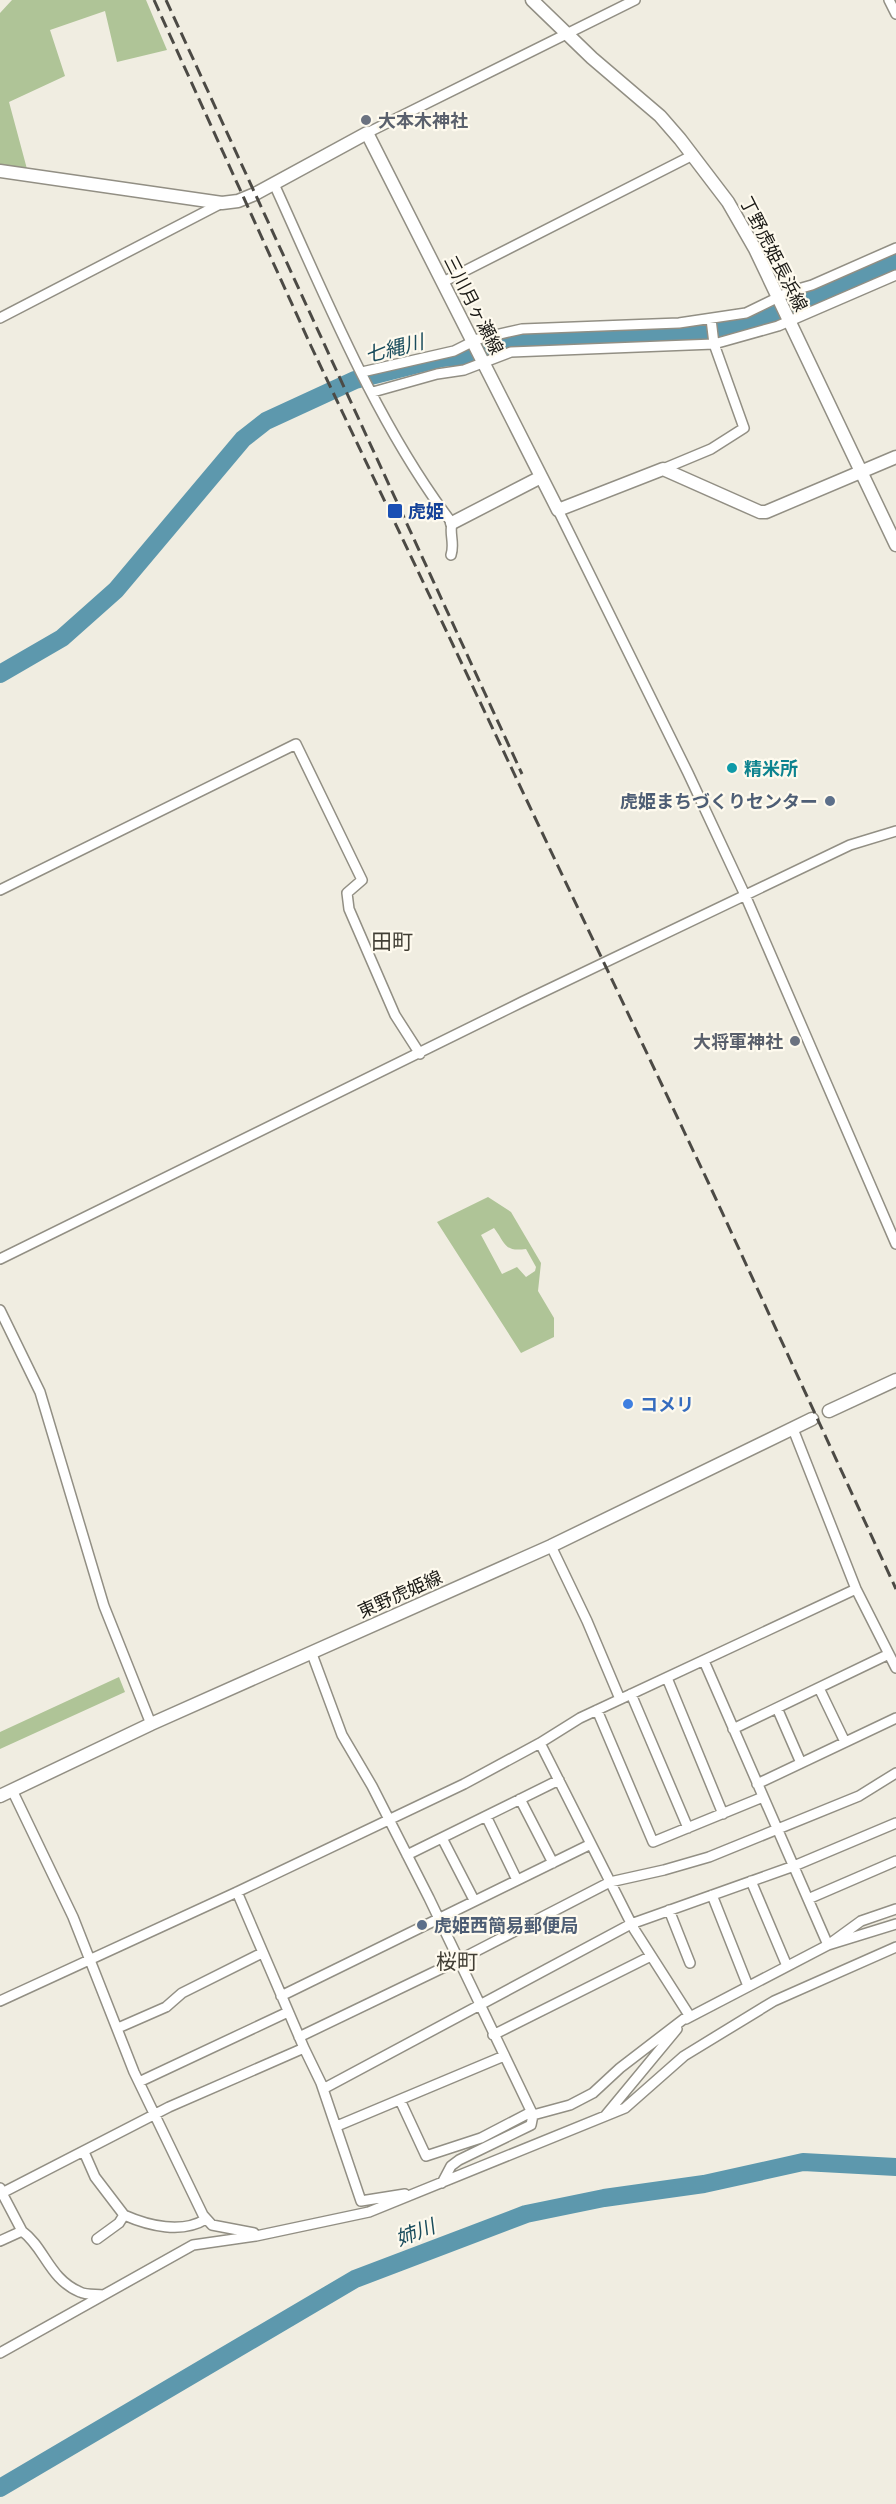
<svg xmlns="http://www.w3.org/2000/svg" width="896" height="2504" viewBox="0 0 896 2504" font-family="Quicksand,'Noto Sans JP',sans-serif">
	<rect width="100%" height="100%" fill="#f0ede1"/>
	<path fill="#afc497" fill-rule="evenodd" d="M12,0H146L167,50L117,62L105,11L50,30L65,76L9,102L27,169L0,164V13Z
		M488,1197L511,1212L541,1263L538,1291L554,1318V1337L521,1353L437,1222ZM494,1228C506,1244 504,1252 526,1249L536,1267L535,1271L526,1277L517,1267L502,1274L481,1235Z
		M119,1677L125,1692L0,1749V1732Z"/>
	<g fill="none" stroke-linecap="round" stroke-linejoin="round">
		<path stroke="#5d98ad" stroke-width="18" d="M0,674L62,638L116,590L243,439L266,421L355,380L442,358L466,356L510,343L686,336L734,328L761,321L896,262
			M0,2488L355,2279L526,2214L604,2198L704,2184L803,2162L896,2167"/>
		<defs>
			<path id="street" d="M889,0L896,14
				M367,133L635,0
				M274,184C325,296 377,425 452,523C449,534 455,543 451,555
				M443,282L693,155
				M0,318L222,203
				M362,372L454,351L478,339L522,329L679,323L746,313L791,291L812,285L896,248
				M373,392L437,374L464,370L511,352L714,344L778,326L896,275
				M663,469L711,449L744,428L714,344L711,319
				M558,510L688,773L745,895L896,1244
				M0,890L296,744L362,880L347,893L349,909L395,1015L420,1054
				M0,1259L522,1002L850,845L896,831
				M0,1310L40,1392L104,1606L151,1724
				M793,1429L856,1589L896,1668
				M551,1546L587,1621L620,1699
				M312,1654L342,1735L372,1786L429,1898L533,2115L531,2125L459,2160L451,2166L442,2183
				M704,1661L828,1945L861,1921L896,1909
				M667,1678L723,1814
				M819,1688L845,1742
				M631,1694L688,1828
				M777,1708L801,1763
				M597,1710L653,1842L763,1797
				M733,1729L889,1654
				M540,1743L580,1718L856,1589
				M757,1784L896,1718
				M12,1790L73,1917L134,2072L203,2215L212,2225L254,2233
				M520,1799L553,1863
				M486,1816L517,1880
				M442,1838L474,1900
				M407,1855L559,1780
				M751,1881L787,1966
				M712,1895L748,1986
				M808,1899L896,1861
				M669,1910L690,1963
				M281,1996L591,1844
				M0,2001L237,1892L464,1784L540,1743L634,1929L689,2015L620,2068L593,2093L570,2105L533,2115
				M686,2019L828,1945L896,1924
				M118,2028L166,2007L182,1993L262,1953
				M493,2035L651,1956
				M299,2037L457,1961L610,1882L664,1870L709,1857L859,1796L896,1773
				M304,2048L321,2083L361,2201L405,2194
				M139,2082L288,2012
				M323,2089L631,1924L794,1866L896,1823
				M400,2100L426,2156L481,2138L531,2112
				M605,2116L677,2029
				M337,2126L504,2056
				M84,2152L95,2177L124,2215L119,2223L97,2239
				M0,2188L2,2193L169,2107L304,2048L237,1892
				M0,2194L2,2193L22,2231
				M124,2215C149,2226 182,2234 206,2219
				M0,2241L22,2231C45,2248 49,2279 80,2292C86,2295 96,2294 103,2295
				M0,2353L193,2245L256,2236L369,2212L625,2108L684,2056L774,2001L896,1947"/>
			<path id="secondary" d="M532,0L592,58L660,116L680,139L728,202L755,249L896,545
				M0,171L222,203L238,201L255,194L367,133L558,510L663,469L760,512H766L896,457
				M452,523L541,477
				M829,1411L896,1380
				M0,1796L151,1724L551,1546L812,1419"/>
		</defs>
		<use href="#street" stroke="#928f84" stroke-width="12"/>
		<use href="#secondary" stroke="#928f84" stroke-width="15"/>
		<use href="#street" stroke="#fff" stroke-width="9"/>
		<use href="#secondary" stroke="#fff" stroke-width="12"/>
		<path stroke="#4c4a45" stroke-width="3" stroke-dasharray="12 6" stroke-linecap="butt" d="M154,0L311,346L709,1184L896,1589
			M166,0L522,774"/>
	</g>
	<g fill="#6b7280" stroke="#fefaee" stroke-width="2">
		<circle cx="366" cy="120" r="6"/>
		<circle cx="795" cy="1041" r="6"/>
	</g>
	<rect fill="#1a4fb4" stroke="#fefaee" stroke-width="2" x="387" y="503" width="16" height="16" rx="3"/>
	<circle fill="#0f9aa8" stroke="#fefaee" stroke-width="2" cx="732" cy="768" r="6"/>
	<g fill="#5c6f8a" stroke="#fefaee" stroke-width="2">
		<circle cx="830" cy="801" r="6"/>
		<circle cx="422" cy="1925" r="6"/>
	</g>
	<circle fill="#3f7fe0" stroke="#fefaee" stroke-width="2" cx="628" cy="1404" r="6"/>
	<g text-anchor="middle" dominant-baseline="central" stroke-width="4.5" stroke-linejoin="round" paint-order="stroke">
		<g font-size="18" font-weight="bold" fill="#5b616d" stroke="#fefaee" text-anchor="start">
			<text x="378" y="120">大本木神社</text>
			<text x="783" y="1041" text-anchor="end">大将軍神社</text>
		</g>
		<g font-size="18" fill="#1b1a16" stroke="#fefaee">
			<text transform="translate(774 254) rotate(63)">丁野虎姫長浜線</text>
			<text transform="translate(474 305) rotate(63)">三川月ヶ瀬線</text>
			<text transform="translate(400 1594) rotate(-24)">東野虎姫線</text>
		</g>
		<g font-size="18" font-weight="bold" fill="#164399" stroke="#fefaee" text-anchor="start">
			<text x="408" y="511">虎姫</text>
		</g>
		<g font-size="18" font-weight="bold" fill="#0d838f" stroke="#fefaee" text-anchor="start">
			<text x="744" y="768">精米所</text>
		</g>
		<g font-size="18" font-weight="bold" fill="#4e5e75" stroke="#fefaee" text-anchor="end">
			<text x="818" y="801">虎姫まちづくりセンター</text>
			<text x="434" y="1925" text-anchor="start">虎姫西簡易郵便局</text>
		</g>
		<g font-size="18" font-weight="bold" fill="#366cbe" stroke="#fefaee" text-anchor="start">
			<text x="640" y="1404">コメリ</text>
		</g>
		<g font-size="20" font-style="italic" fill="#1b4d5d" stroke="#fefaee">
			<text transform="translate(394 348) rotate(-14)">七縄川</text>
			<text transform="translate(415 2232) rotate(-21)">姉川</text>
		</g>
		<g font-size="21" fill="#413e34" stroke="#fefaee">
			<text x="392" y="941">田町</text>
			<text x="457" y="1961">桜町</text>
		</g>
	</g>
</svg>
